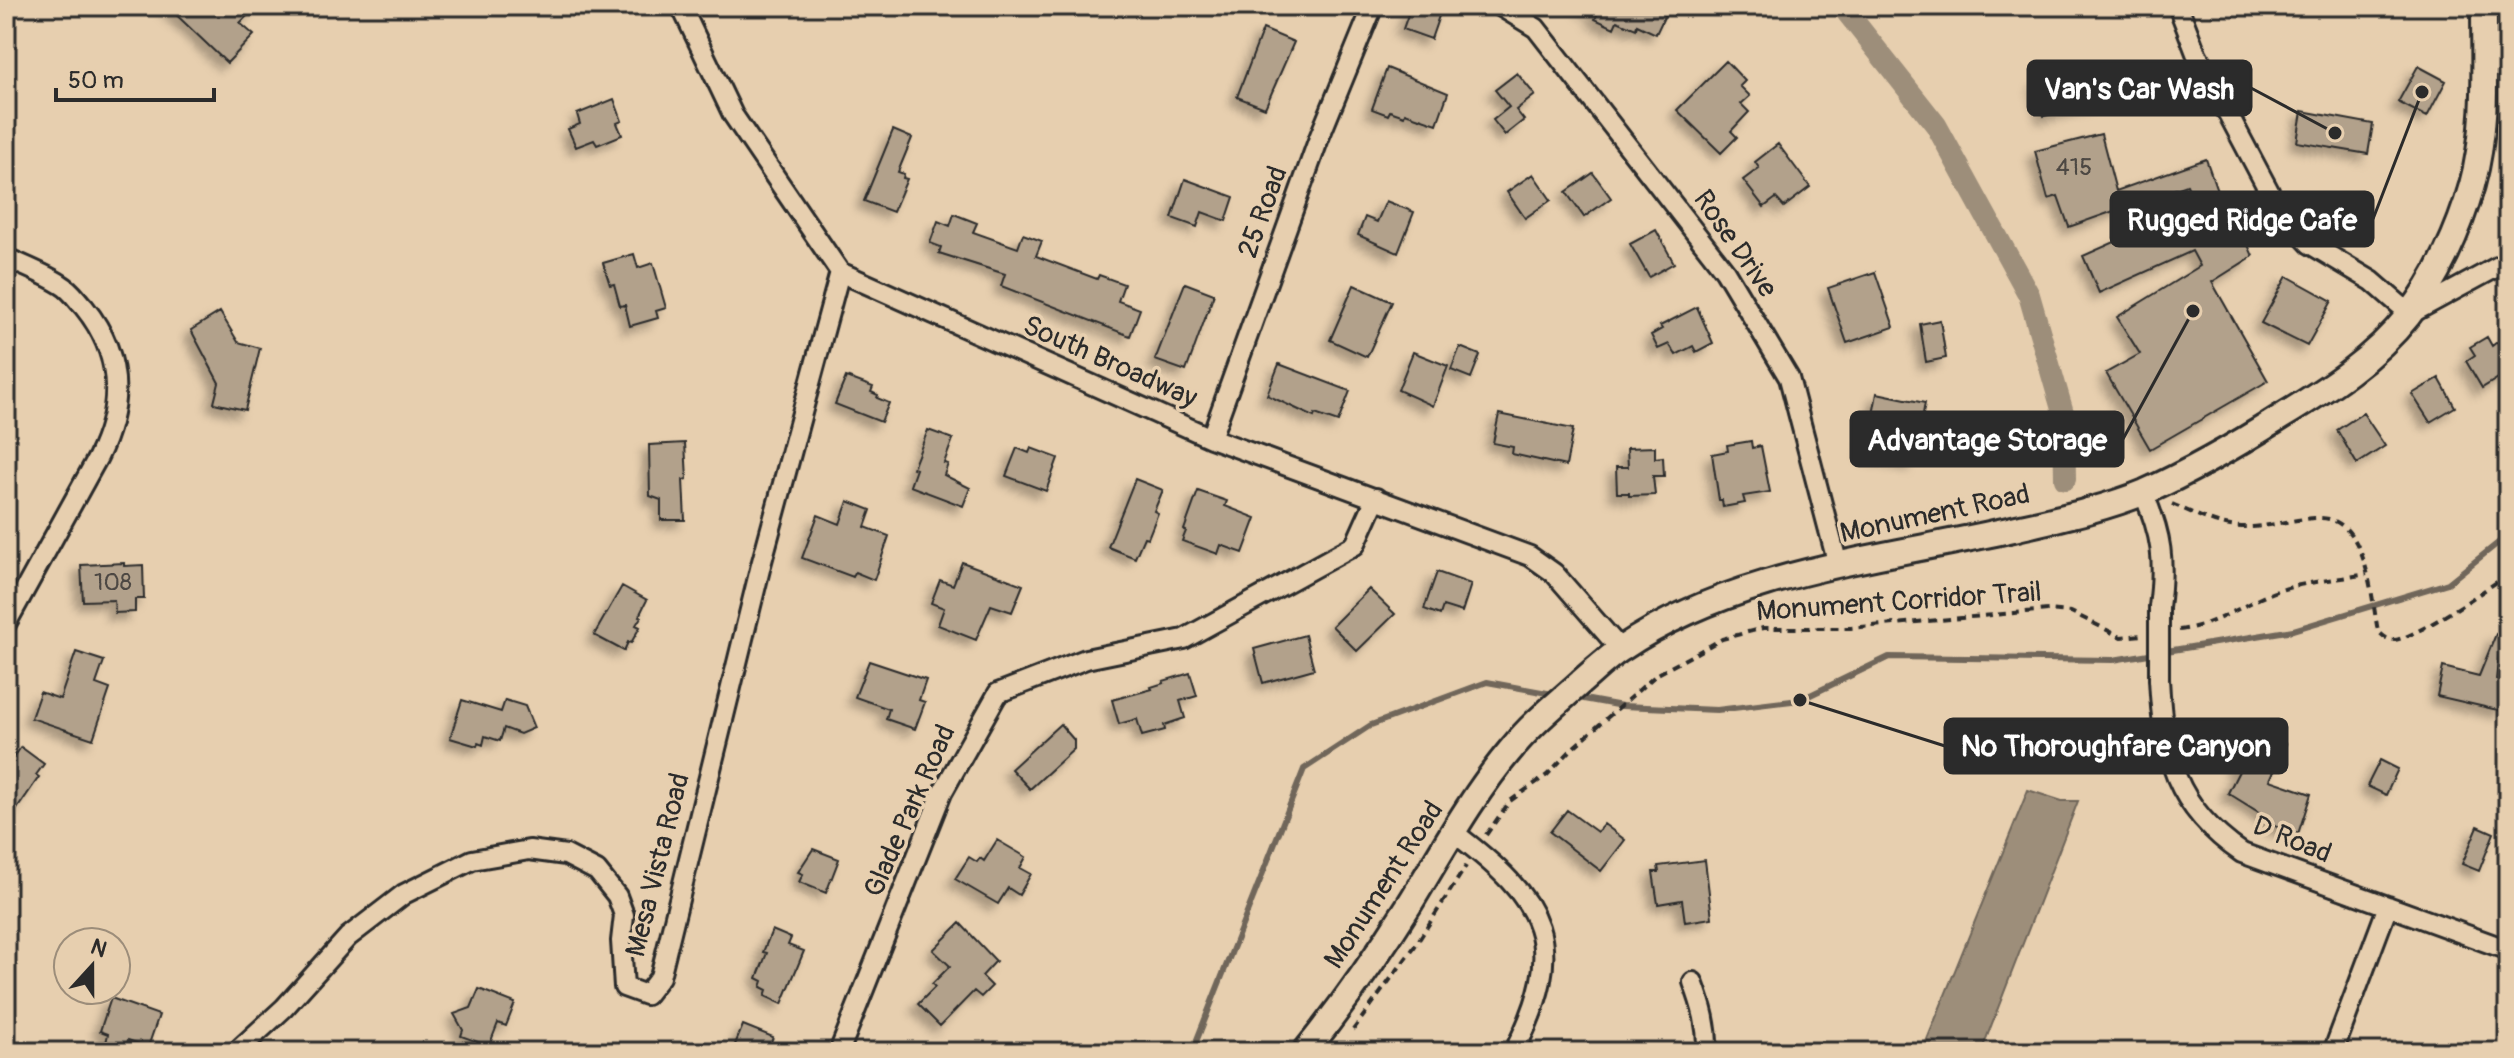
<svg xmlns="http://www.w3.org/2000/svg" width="2514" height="1058" viewBox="0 0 2514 1058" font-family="Pangolin,sans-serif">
	<defs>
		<filter id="shadow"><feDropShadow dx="-7" dy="7" stdDeviation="4" flood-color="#0004"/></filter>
	</defs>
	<rect width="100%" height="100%" fill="#e7cfaf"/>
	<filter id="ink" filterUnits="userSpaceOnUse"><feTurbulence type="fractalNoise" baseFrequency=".0125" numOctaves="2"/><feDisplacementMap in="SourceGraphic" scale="16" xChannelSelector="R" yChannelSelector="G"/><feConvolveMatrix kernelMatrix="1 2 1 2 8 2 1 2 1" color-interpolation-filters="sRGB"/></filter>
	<g filter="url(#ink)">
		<path fill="#9d8e7a" stroke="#6f665a" stroke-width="2" d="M2028,790L2062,801H2078L1981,1052H1922Z"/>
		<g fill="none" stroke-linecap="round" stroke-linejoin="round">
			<path stroke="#6f665a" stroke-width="6" d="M1573,697L1622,706L1717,710L1800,700L1889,657L2113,660L2293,630L2448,583L2508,535
				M1192,1052L1304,769L1371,725L1487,682L1558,695"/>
			<path stroke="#9d8e7a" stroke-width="22" d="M1842,6L1936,125L2029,295L2064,416L2065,479"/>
		</g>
		<path fill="#b2a18b" stroke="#2b2b2b" stroke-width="2" filter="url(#shadow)" d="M167,6H257L240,23L254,35L227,63Z
			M1411,6H1430L1441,10L1431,39L1403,29Z
			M1582,6H1650L1666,13L1656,34L1637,25L1636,29L1617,21L1614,28L1595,19L1598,13Z
			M1263,29L1294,42L1265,108L1237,97Z
			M1726,61L1745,81L1740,86L1750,96L1741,104L1749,112L1731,131L1737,137L1721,153L1677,110Z
			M2418,66L2446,81L2427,117L2398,102Z
			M1387,68L1448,93L1437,124L1405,113L1404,116L1390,111L1388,115L1372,109Z
			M2092,70L2100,103L2044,116L2036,83Z
			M1517,73L1535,95L1516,110L1524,120L1505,135L1493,120L1509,107L1495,90Z
			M614,99L622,121L617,123L622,135L597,145L594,140L576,147L568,129L580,124L577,114Z
			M2302,111L2373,124L2368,154L2297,142Z
			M893,130L912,138L898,172L904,174L903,178L907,179L893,212L864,201Z
			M2101,134L2116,191L2206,159L2219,196L2225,193L2253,256L2212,282L2268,381L2150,449L2106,373L2140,354L2117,317L2200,266L2192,251L2099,293L2083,256L2196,206L2187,185L2069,227L2058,196L2048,199L2035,151Z
			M1778,144L1810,187L1784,207L1776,198L1764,207L1743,180L1759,168L1755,162Z
			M1593,173L1611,198L1584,217L1566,192Z
			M1533,174L1551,200L1525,218L1507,192Z
			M1185,179L1234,197L1226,221L1202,212L1197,227L1172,218Z
			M1386,201L1414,212L1398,253L1358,235L1365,217L1377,222Z
			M954,214L977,223L973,232L1018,248L1023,234L1042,241L1036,256L1097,279L1099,275L1124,284L1118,301L1140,309L1130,336L1001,286L1005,274L939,253L941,247L930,243L938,221L950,226Z
			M1656,230L1674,263L1649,277L1630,244Z
			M634,254L638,268L653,263L666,308L656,311L658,318L630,326L625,305L620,306L614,284L610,285L603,263Z
			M1875,272L1894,327L1847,343L1828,288Z
			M2287,276L2332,301L2307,346L2261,323Z
			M1185,283L1214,294L1186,371L1155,360Z
			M1354,285L1392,302L1367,357L1330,340Z
			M1697,307L1713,343L1696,352L1693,346L1676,355L1669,344L1658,349L1651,335L1662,329L1660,326Z
			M220,312L238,342L260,348L245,410L214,403L219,383L191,330Z
			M1940,320L1946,358L1926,362L1920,324Z
			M2487,337L2492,346L2497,342L2508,361V372L2482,388L2466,361L2475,355L2470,347Z
			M1460,347L1480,355L1471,378L1451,370Z
			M1413,352L1448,366L1433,406L1398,390Z
			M1279,364L1350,391L1338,422L1315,414L1314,417L1267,395Z
			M846,377L873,387L871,392L878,395L877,398L889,403L881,422L835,404Z
			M2439,378L2455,407L2430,422L2412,394Z
			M1877,393L1925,403L1914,463L1866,454Z
			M2363,413L2385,446L2357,464L2337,430Z
			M1499,414L1573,429L1566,466L1512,454L1513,447L1493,443Z
			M928,430L953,439L944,463L948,464L944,475L970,488L963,506L910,486L916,469L913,468Z
			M1751,441L1752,448L1761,446L1770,492L1743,496L1745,503L1723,507L1722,500H1719L1712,454L1728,451L1727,445Z
			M685,443L687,479L683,480L685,520H661V500L650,496L649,445Z
			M1655,447V458L1663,457L1664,476H1653L1655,495L1629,496V493H1617L1616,467H1628L1627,448Z
			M1017,448L1029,453L1031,448L1058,458L1046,491L1006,476Z
			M1135,479L1163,490L1154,511L1158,513L1148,538L1144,537L1135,558L1108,547Z
			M1198,491L1227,501L1225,506L1256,518L1243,553L1221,545L1218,554L1182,541L1186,531L1184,530Z
			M848,501L871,510L865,527L889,536L874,580L855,572L853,577L802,558L818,515L840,524Z
			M962,562L1023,585L1012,612L991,605L976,640L938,625L944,608L931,603L940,580L953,585Z
			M124,563V566L143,565L144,599H135V612L115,613L114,600L83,601L81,565Z
			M1437,572L1471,584L1462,612L1443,606L1440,615L1424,609Z
			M622,586L647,600L639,616L641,617L636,625L640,627L631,643L628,642L624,651L594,635Z
			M1369,589L1395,614L1357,651L1332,626Z
			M2496,634L2501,635L2496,680L2508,682L2502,711L2437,696L2443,667L2479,676Z
			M1305,635L1314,669L1263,683L1254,649Z
			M76,652L104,661L96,684L110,689L93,739L31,718L40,692L60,699Z
			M869,661L926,680L919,700L925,702L915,729L886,719L889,709L855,697Z
			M1190,673L1197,696L1180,701L1185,718L1164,725L1165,730L1142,736L1137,719L1119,724L1112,700L1152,689L1151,687L1164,683L1163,681Z
			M462,700L501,712L505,700L525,706L534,728L520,734L504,728L500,741L485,736L483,745L478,743L477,746L450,738Z
			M2248,720L2262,726L2260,732L2286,744L2270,780L2311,794L2298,834L2266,823L2268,818L2228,793L2239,771L2233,769L2237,759L2232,756Z
			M1060,724L1074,740V749L1030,789L1011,769Z
			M21,747L44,764L36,775L39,777L6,825V751L14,757Z
			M2380,760L2398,769L2386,795L2367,786Z
			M1567,810L1597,832L1604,824L1625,840L1601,871L1550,832Z
			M2478,826L2494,833L2479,871L2462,864Z
			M997,840L1026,857L1020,868L1031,874L1019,895L1008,888L998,904L955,879L969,857L977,862L980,858L984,861Z
			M813,849L839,859L826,893L799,882L803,874L798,872Z
			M1705,860L1712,918L1685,922L1682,900L1658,904L1653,872H1659L1658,866Z
			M960,923L996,961L982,976L992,986L981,997L974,991L940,1026L918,1004L935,987L932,984L950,966L933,950Z
			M772,930L791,938L788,945L804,951L782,1004L765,996L767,990L761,987L763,981L757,978L767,953L763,952Z
			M479,989L515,1003L506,1026L498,1023L489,1046L461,1036L463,1030L454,1014L471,1008Z
			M111,998L159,1015L148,1047L128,1040L125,1049L106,1043L108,1034L100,1031Z
			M743,1025L773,1037L767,1052H732Z"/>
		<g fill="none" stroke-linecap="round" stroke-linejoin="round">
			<defs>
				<path id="minor" d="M681,6L733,115L840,272L1211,438L1530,556L1554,573L1620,649
					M1500,6L1536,28L1725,271L1789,378L1838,565
					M2178,6L2196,53L2280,212L2310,244L2372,281L2410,314L2508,261
					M6,258C25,266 45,274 62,285C71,290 77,300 84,307C122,354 124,404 98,457L6,624
					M1211,438L1319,138L1373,6
					M2143,493C2162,534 2165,562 2159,607
					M2159,679C2163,756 2175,807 2242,853L2508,950
					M1453,832C1546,902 1569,943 1514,1052
					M1693,982C1702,1006 1708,1027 1707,1052
					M236,1052L284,1008L348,937L404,894L472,860L529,850L566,855L597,871L617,896L624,915L621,941L624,987L646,995L660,977L761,565L840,272
					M839,1052L942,793L998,693L1086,659L1184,639L1355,545L1376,498
					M2333,1052L2388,906"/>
				<path id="secondary" d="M1305,1052C1343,1005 1377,956 1409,905C1442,851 1472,795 1513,747C1533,722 1558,703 1581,682C1594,671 1607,658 1621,649C1736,571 1881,559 2013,529C2056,519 2104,509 2145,492C2192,471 2237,445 2281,417C2327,389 2374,359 2408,316C2437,279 2459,231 2472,185C2488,127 2484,66 2484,6"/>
			</defs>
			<use href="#minor" stroke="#2b2b2b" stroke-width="24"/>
			<use href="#secondary" stroke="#2b2b2b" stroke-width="30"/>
			<path stroke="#2b2b2b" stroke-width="4" stroke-dasharray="8 6" stroke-linecap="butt" d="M2172,504C2194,513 2218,527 2242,527C2267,528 2291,519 2316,518C2367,514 2371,596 2378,631C2383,636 2387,640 2394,640C2416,638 2487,589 2508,574
				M2179,630C2213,626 2237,608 2267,595C2298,582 2334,580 2367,574
				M1486,835L1510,801L1547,775L1575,746L1656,675L1722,639L1763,628H1851L2048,610L2071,612L2121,637L2142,635
				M1353,1030L1415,946L1466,866"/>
			<use href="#minor" stroke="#e7cfaf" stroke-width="18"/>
			<use href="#secondary" stroke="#e7cfaf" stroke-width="24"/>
			<defs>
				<path id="minor-bridge" d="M2159,679V607"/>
			</defs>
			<use href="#minor-bridge" stroke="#2b2b2b" stroke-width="24" stroke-linecap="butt"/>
			<use href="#minor-bridge" stroke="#e7cfaf" stroke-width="18"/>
		</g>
	</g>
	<g text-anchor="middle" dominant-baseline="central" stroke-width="7" stroke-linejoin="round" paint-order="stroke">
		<g font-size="24" fill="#4d4843">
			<text x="2074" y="167">415</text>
			<text x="113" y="582">108</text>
		</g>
		<g font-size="28" fill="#2b2b2b" stroke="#e7cfaf">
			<text transform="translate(1263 212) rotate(-70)">25 Road</text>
			<text transform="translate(1735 244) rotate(55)">Rose Drive</text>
			<text transform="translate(1110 362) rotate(24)">South Broadway</text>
			<text transform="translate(1935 514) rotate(-12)">Monument Road</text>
			<text transform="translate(1899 602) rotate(-4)">Monument Corridor Trail</text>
			<text transform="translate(910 811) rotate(-66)">Glade Park Road</text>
			<text transform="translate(2292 840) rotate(22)">D Road</text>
			<text transform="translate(658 865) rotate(-76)">Mesa Vista Road</text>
			<text transform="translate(1384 885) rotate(-57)">Monument Road</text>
		</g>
	</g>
	<path fill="none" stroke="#2b2b2b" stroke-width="3" d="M2335 133L2251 88M2422 92L2373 219M2193 311L2123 439M1800 700L1945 746"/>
	<g fill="#2b2b2b" stroke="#e7cfaf" stroke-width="3">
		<circle cx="2335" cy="133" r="8"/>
		<circle cx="2422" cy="92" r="8"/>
		<circle cx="2193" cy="311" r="8"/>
		<circle cx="1800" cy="700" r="8"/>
	</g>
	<g fill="#2b2b2b" stroke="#2b2b2b" stroke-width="3">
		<rect x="2028" y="61" width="223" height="54" rx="8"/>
		<rect x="2111" y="192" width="262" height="54" rx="8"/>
		<rect x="1851" y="412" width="272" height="54" rx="8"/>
		<rect x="1945" y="719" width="342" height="54" rx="8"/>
	</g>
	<g font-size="30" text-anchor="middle" font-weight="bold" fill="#fff">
		<text x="2139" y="99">Van's Car Wash</text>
		<text x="2242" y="230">Rugged Ridge Cafe</text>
		<text x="1987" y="450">Advantage Storage</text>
		<text x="2116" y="756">No Thoroughfare Canyon</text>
	</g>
	<rect width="2514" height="1058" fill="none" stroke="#e7cfaf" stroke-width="32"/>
	<rect x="16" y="16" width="2482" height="1026" fill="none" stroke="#2b2b2b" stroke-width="3" filter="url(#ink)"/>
	<g transform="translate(92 966) rotate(21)"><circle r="38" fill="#e7cfaf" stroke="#9c8d7a" stroke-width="2"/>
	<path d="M0-6L14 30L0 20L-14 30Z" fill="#2b2b2b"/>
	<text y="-12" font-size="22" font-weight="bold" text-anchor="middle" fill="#2b2b2b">N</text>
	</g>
	<path d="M56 88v12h158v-12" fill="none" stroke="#2b2b2b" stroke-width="4"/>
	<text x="68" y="88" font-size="24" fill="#2b2b2b" stroke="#e7cfaf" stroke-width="6" paint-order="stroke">50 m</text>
</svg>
